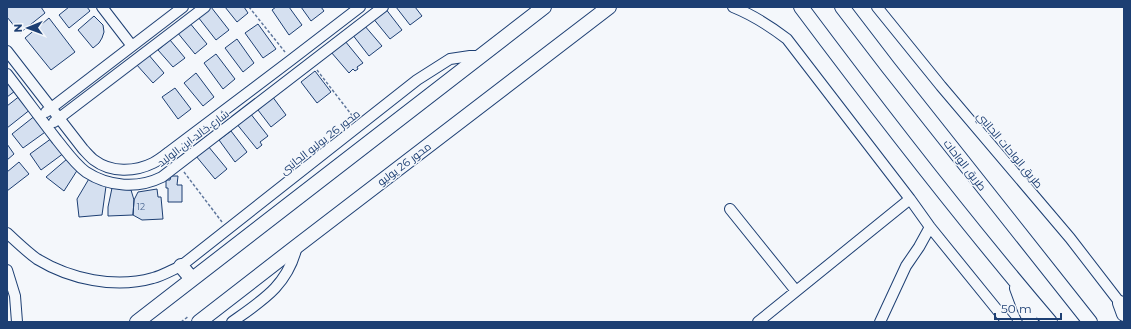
<svg xmlns="http://www.w3.org/2000/svg" width="1131" height="329" viewBox="0 0 1131 329" font-family="Montserrat,Cairo,sans-serif">
	<rect width="100%" height="100%" fill="#f4f7fb"/>
	<path fill="#d5e0f0" stroke="#1d3f73" d="M9,7H41L45,13L20,33L7,17V9Z
		M69,7H87L90,11L69,28L59,15Z
		M210,7H211L229,30L216,40L198,17Z
		M225,7H244L248,13L237,22Z
		M276,7H289L302,25L289,35L272,10Z
		M301,7H321L324,11L311,21Z
		M396,7H415L422,16L410,25Z
		M385,8L402,30L390,39L372,17Z
		M94,16L103,25L104,32L102,38L99,43L93,48L78,30Z
		M49,18L75,52L51,70L25,38Z
		M189,22L207,44L195,54L177,32Z
		M258,24L276,49L263,58L245,33Z
		M364,25L382,46L369,56L352,34Z
		M237,39L254,63L243,72L225,48Z
		M170,40L185,58L173,67L158,50Z
		M345,41L363,63L357,67L358,69L355,71L353,69L349,73L331,52Z
		M148,54L164,73L153,83L136,64Z
		M216,54L235,79L223,89L204,63Z
		M315,71L331,92L317,103L301,82Z
		M196,73L214,97L203,106L184,83Z
		M7,80L15,91L7,97Z
		M175,88L191,109L178,119L162,97Z
		M21,95L31,109L7,128V106Z
		M272,96L286,115L271,127L258,110L267,102V100Z
		M250,113L268,136L260,142L262,145L257,149L236,123Z
		M36,115L48,130L23,148L12,134Z
		M231,131L247,152L235,162L219,140Z
		M52,138L64,153L41,170L30,154Z
		M7,144L14,154L7,160Z
		M208,146L227,169L215,179L196,156Z
		M67,159L78,169L64,191L46,177Z
		M19,162L29,174L7,191V172Z
		M171,176H178L177,185H182V202H168V188H166V180H170Z
		M90,177L107,179L102,215L79,217L77,199Z
		M112,188L131,190L134,200L133,215L108,216V207Z
		M157,189L158,197H161L163,219L142,220L133,215L134,200L138,192Z"/>
	<g fill="none" stroke-linecap="round" stroke-linejoin="round">
		<defs>
			<path id="minor" d="M102,7L132,46
				M733,7C753,15 770,26 787,39L910,199L930,227L1007,322
				M877,7L941,86L1070,238L1124,308
				M7,51L83,149C86,152 90,157 94,160C111,173 135,172 153,163C159,160 164,156 169,152L291,60L360,7
				M7,74C24,96 40,118 57,140C66,151 75,164 86,172C109,187 138,189 162,177L383,7
				M46,112L183,7
				M54,122L205,7
				M730,209L796,291
				M7,233C17,242 26,251 37,259C70,279 115,289 153,278C162,276 172,270 181,266L417,80L450,59L470,56H481
				M7,270L15,296L17,322
				M232,322C263,300 288,285 297,246
				M758,322L910,199
				M880,322L906,266L919,247L930,227"/>
			<path id="highway" d="M801,7C881,114 963,220 1050,322
				M842,7L888,67L1090,322
				M181,266L192,279
				M1017,288L1024,307L1031,322
				M1120,303L1124,314
				M137,322L544,7
				M199,322L297,246L609,7"/>
		</defs>
		<use href="#minor" stroke="#1d3f73" stroke-width="12"/>
		<use href="#highway" stroke="#1d3f73" stroke-width="16"/>
		<path stroke="#5e769c" stroke-width="1.5" stroke-dasharray="3 2" stroke-linecap="butt" d="M249,7L285,52
			M317,70L354,118
			M184,172L222,222
			M181,322L189,316"/>
		<use href="#minor" stroke="#f4f7fb" stroke-width="10"/>
		<use href="#highway" stroke="#f4f7fb" stroke-width="14"/>
	</g>
	<g text-anchor="middle" dominant-baseline="central" stroke-width="3" stroke-linejoin="round" paint-order="stroke">
		<g font-size="9" fill="#4b6792">
			<text x="141" y="206">12</text>
		</g>
		<g font-size="11" fill="#1d3f73" stroke="#f4f7fb">
			<text transform="translate(193 138) rotate(-37)">شارع خالد ابن الوليد</text>
			<text transform="translate(320 142) rotate(-38)">محور 26 يوليو الجانبى</text>
			<text transform="translate(1010 150) rotate(50)">طريق الواحات الجانبي</text>
			<text transform="translate(404 164) rotate(-37)">محور 26 يوليو</text>
			<text transform="translate(965 165) rotate(52)">طريق الواحات</text>
		</g>
	</g>
	<rect width="1131" height="329" fill="none" stroke="#1d3f73" stroke-width="16"/>
	<g transform="translate(28 28) rotate(269)" stroke="#f4f7fb" stroke-width="3" paint-order="stroke">
	<path d="M0-3L7 15L0 10L-7 15Z" fill="#1d3f73"/>
	<text y="-6" font-size="11" font-weight="bold" text-anchor="middle" fill="#1d3f73">N</text>
	</g>
	<path d="M995 313v6h66v-6" fill="none" stroke="#1d3f73" stroke-width="2"/>
	<text x="1001" y="313" font-size="12" fill="#1d3f73" stroke="#f4f7fb" stroke-width="3" paint-order="stroke">50 m</text>
</svg>
